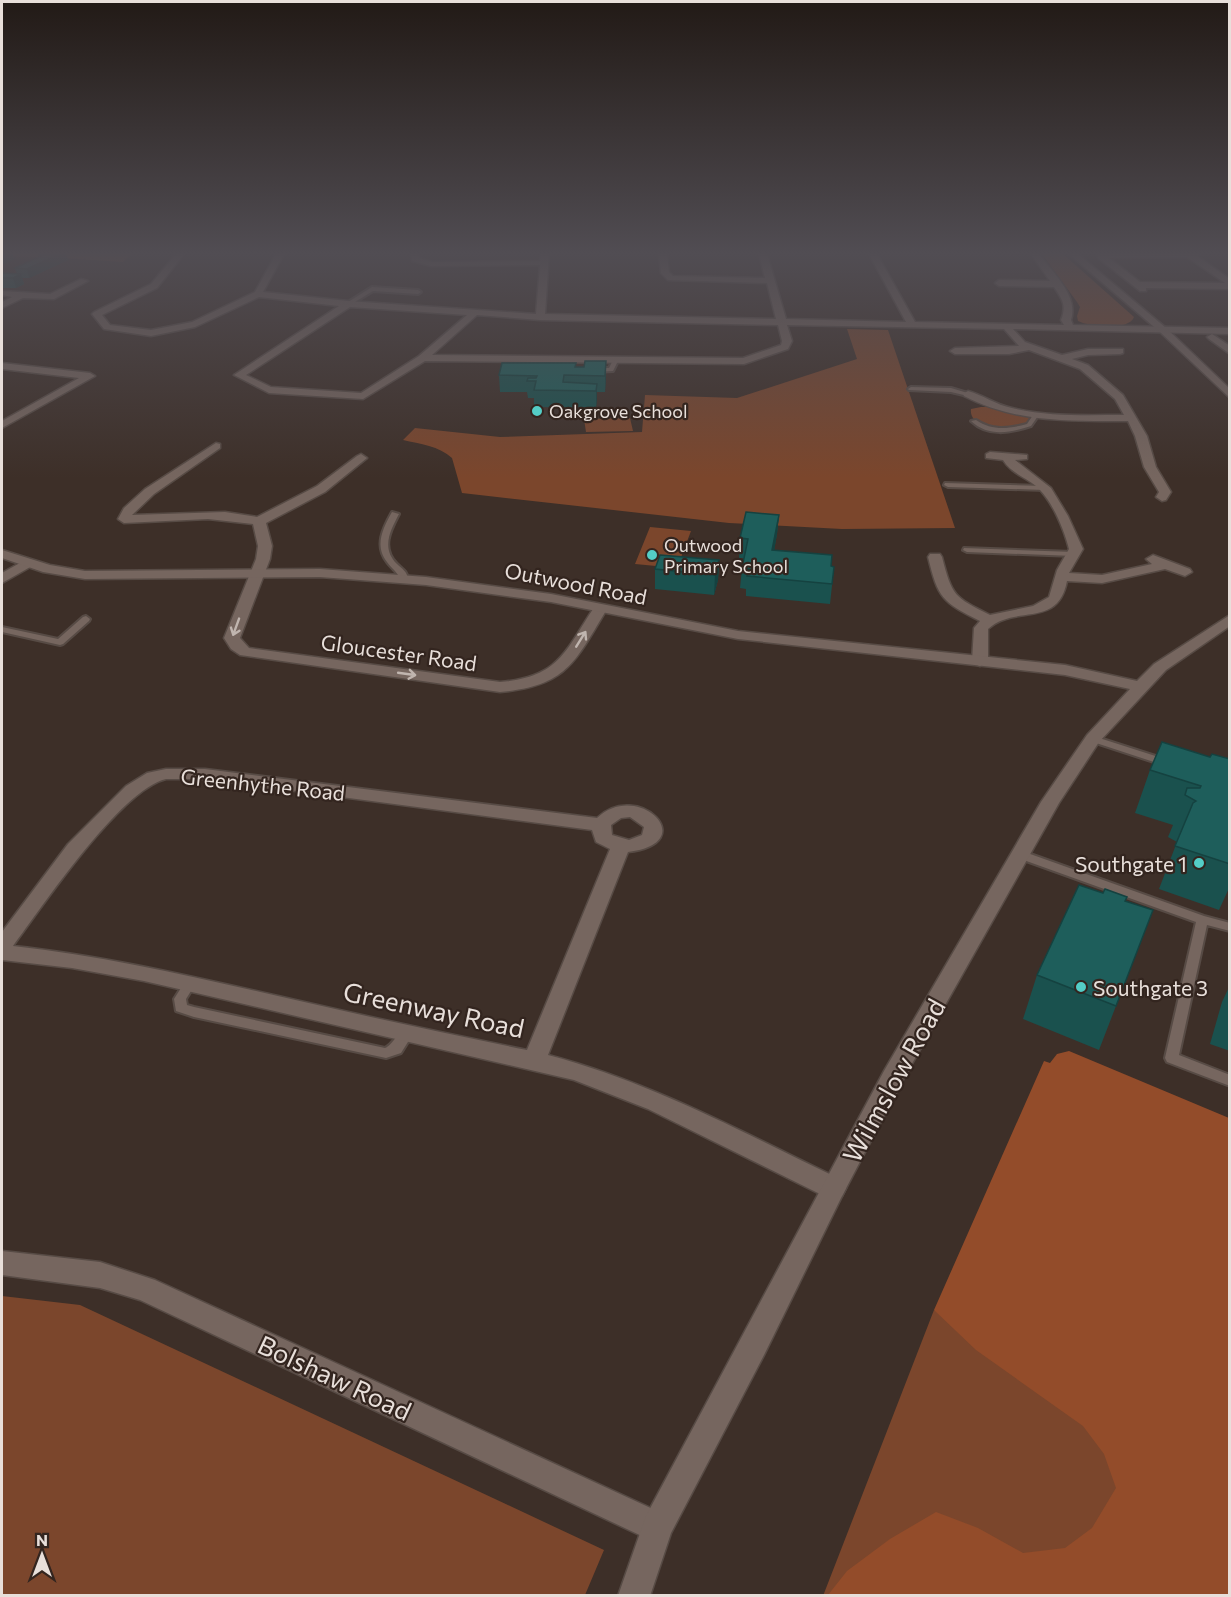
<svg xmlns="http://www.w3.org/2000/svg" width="1231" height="1597" viewBox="0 0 1231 1597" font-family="Commissioner,sans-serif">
	<rect width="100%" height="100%" fill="#3d2f28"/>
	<path fill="#7b462c" d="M2,254H131L123,262L63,258L2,256Z
		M1042,254H1063L1134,317C1129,331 1090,327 1078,321L1077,316L1080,307L1077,302Z
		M847,329L888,330L955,528L842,529L729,523L462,493L452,458C439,446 420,444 403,440L415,428L500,437L642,432L645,395L737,398L857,359Z
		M981,407H994L1035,416L1029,425C1019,427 1008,431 999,431C988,430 969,422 971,409Z
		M630,418L633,431L586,432L584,419Z
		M650,527L691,531L677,568L635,564Z
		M2,1296L80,1305L604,1550L585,1595H2Z
		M934,1310L1153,1423L1105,1595L823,1596Z"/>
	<path fill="#934c2a" d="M1069,1051L1229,1118V1595H828L847,1571L890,1539L936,1512L978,1528L1023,1553L1065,1548L1092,1528L1116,1488L1104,1454L1083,1426L976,1350L934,1310L1044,1061L1050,1063L1057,1054Z"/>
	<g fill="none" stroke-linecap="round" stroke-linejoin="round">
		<defs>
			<path id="lane" d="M372,287L418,290L421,292L418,294L373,291L350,305L345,304Z
				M613,360L618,361L613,371L592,372L589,370L592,368H609Z
				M911,387L951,388L971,394L968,396L951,392L909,390L908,389Z
				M1035,414L1038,416L1031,426C1010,433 988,437 971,421L976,420C992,431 1008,429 1027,424L1033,415Z
				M945,483L1045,486L1049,488L1045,490L948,487L944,485Z
				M392,512L399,514C390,531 381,548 397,564C402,569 407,571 408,579L404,581H401C398,572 392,569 387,562C374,546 383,528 392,512Z
				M964,548L1074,552L1078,554L1074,556L967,552L963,550Z
				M86,616L90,619L89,621L63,644L60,645L2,632V627L58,639L83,617Z
				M1093,736L1171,761L1172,763L1167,766L1163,765L1090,741L1088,739L1090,737Z
				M1019,850L1204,916L1230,923V931L1207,925L1179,1055L1230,1075V1086L1167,1062L1165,1058L1196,922L1015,857L1013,854Z
				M190,978L194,980L196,983L186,999L187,1005L194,1007L385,1048C396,1043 398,1026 411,1030L413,1034L401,1053L386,1058L194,1017L176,1011L174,999L186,980Z"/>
			<path id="street" d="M176,254H184L157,288L102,315L110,325L151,330L192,322L255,292L276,254H284L263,292L348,301L536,314L540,265L431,266L412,261L411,254H419V258L432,262L540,261L541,254H549L545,314L776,319L767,283L668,280L661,273L659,254H667L669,272L673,276L765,278L759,254H767L786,319L906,322L869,254H877L915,322L1064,325L1061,320C1067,305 1062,299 1054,287L999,286L995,283L999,280L1050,281L1031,254H1039C1053,273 1079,296 1071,320L1073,325L1230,328V334L1013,329L1025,342L1062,355L1088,349H1123V353L1120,354L1088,355L1072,359L1088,365L1123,395L1147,436L1156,467L1171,492L1166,500L1162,501L1156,497L1159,492L1144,467L1135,436L1128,421C1071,421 1016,423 964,396L963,394L968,391C983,395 996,405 1012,408C1049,417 1087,415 1124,415L1115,399L1080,369L1029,350L1009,354H955L950,351L955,348L1019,346L1004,329L787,325L792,341L788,349L744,364L425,361L363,399L269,393L234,375L339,306L259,297L195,327L151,336L104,329L92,314L94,312L151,284ZM350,307L467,315L419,356L361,393L271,387L246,375ZM477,315L540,320L778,325L782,341L781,345L743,358L432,355Z
				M1098,254H1201L1197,256L1230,279V289L1146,288V291H1140L1098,258ZM1187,257L1225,283L1140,282L1109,258Z
				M81,279L88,281L54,299L23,298L2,308V302L12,297L2,295V291L50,294Z
				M1212,334L1230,346V354L1209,339L1207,337Z
				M2,363L90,373L95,376L2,428V421L79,378L2,369Z
				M216,443L220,444V448L154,494L132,515L225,512L257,517L317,486L357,456L361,454L367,458L325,492L266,523L272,546L270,559L240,638L249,648L500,682C560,677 565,651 595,606H605L607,609C575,662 567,686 500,692L240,655L231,649L224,638L256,559L258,546L253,524L208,519L124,523L118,519L124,508L145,489Z
				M990,452L1027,455V459L1015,460L1051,488L1068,516L1083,549L1069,573L1102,575L1152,564L1146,559L1153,555L1190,569L1192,572L1185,576L1165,569L1102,583L1067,581C1058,629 1015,604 988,629V661L980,666L975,664L972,661L974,628L980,621C942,602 938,598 928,557L930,554H940L942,557C952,596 954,597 990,615L1033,606L1049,597L1057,570L1069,549C1064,529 1052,500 1036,486C1025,477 1011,473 1003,460L986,458V454Z
				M27,559L32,560L34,563L32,566L2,583V573Z
				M166,769H205L597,818C638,779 703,843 628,852L548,1055C651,1082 746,1134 842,1180L846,1188L842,1196L833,1199L824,1196L648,1109L574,1080L144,981L72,968L2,960V932L68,844L126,786L147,773ZM166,779H205L592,830L596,842L610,849L527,1050C448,1034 369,1017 291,999C198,978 107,956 13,946C42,907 120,790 166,779ZM630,817L644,827L642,835L629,840L612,835L611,825L621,818Z
				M2,1251L100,1262L155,1280L668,1516L673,1527L668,1538L657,1543L646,1538L140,1300L100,1288L2,1275Z"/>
			<path id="secondary" d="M1069,254H1078L1166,328L1230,389V398L1160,332Z
				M2,550L50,565L85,571L320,569L426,577L551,594L738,631L1065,665L1137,681L1154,664L1230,615V626L1166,670L1099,742L1059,803L900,1085L842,1196L764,1355L671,1533L650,1596H618L646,1516L884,1071L1041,802L1087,735L1130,689L1065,675L738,639L551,602L426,585L320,577L85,579L43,572L2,558Z"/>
		</defs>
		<use href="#lane" stroke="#574b45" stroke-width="4"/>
		<use href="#street" stroke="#574b45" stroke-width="3"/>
		<use href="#secondary" stroke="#574b45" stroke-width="3"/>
		<use href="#lane" fill="#76665f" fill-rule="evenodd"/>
		<use href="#street" fill="#76665f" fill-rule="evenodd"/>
		<use href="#secondary" fill="#76665f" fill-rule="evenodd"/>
	</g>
	<path fill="#1a514e" d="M40,254H66L68,260L29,278H22L24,284L16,288H2V273L17,274L15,268L39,257V255Z
		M606,361V378L605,392H597L596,408L534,407V398H528L527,392H500L499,375L576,367H584Z
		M779,515L777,534L774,550L834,567L830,604L746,596V589L740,588L742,568L744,558H739L740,538Z
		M719,560L718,580L714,595L655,589V569Z
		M1210,757L1230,759V886L1219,910L1159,889L1177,842L1168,837L1173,825L1135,813L1150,770Z
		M1125,901L1153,910L1099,1050L1023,1019L1037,975Z
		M1230,985V1051L1210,1044L1222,1002Z"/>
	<path fill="#154240" d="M3,254H13L15,259L2,265V255Z
		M59,254H66L68,260L29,278L27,269Z
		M21,274L24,284L16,288L13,278Z
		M606,361V378L605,392V376Z
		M597,384V400L596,408V391Z
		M779,515L777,534L771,570L772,550Z
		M719,560L718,580L714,595L715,575Z"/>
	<path fill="#1e5e5b" stroke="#154240" stroke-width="1.5" d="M40,254H59L27,269L15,268L43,255H39Z
		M2,273L21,274L13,278H2Z
		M585,361H606L605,376L564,375L563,382L597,384L596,391L534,390L536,381H527L528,378H536L537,376L499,375L502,363H576L575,367H584Z
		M746,512L779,515L772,550L832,555L831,566L834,567L832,584L747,576L749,569L742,568L748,539L740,538Z
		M660,555L719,560L715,575L655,569Z
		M1162,742L1210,757L1212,754L1230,759V864L1175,846L1193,803L1196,801L1185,795L1187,788H1200L1201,786L1150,770Z
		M1079,885L1103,893L1105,889L1127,897L1125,901L1153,910L1116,1006L1037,975Z"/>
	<defs><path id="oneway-shaft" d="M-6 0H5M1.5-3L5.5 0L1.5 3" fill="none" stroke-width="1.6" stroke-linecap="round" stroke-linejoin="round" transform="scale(1.5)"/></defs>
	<g stroke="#c0b5af">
		<use href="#oneway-shaft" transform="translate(236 627) rotate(110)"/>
		<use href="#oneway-shaft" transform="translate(581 639) rotate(-58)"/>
		<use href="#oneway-shaft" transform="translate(407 674) rotate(8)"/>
	</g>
	<linearGradient id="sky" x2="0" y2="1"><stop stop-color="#221a16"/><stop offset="0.53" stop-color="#514d53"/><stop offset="1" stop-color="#514d53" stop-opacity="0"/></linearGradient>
	<rect width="1231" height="478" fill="url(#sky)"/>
	<g fill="#54cdc6" stroke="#33251f" stroke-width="2">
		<circle cx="537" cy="411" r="6"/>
		<circle cx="652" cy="555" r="6"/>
		<circle cx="1199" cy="863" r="6"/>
		<circle cx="1081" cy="987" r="6"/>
	</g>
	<g text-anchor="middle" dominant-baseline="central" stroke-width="4.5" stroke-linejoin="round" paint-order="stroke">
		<g font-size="18" fill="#e8dfda" stroke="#33251f" text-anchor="start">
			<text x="549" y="411">Oakgrove School</text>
			<text x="664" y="545">Outwood<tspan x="664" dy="21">Primary School</tspan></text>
		</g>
		<g font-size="21" fill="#e8dfda" stroke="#33251f">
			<text transform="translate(576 583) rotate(11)">Outwood Road</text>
			<text transform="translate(399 652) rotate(8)">Gloucester Road</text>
			<text transform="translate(263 784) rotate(6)">Greenhythe Road</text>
		</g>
		<g font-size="21" fill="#e8dfda" stroke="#33251f" text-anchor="end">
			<text x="1187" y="863">Southgate 1</text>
			<text x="1093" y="987" text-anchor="start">Southgate 3</text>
		</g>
		<g font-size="26" fill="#e8dfda" stroke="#33251f">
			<text transform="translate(434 1009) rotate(12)">Greenway Road</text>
			<text transform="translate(893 1080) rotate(-61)">Wilmslow Road</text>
			<text transform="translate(335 1377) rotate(25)">Bolshaw Road</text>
		</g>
	</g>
	<rect width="1231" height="1597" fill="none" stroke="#e8dfda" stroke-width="6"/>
	<g transform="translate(42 1555)" stroke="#33251f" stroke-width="4.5" paint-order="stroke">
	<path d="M0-4.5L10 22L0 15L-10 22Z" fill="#e8dfda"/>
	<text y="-9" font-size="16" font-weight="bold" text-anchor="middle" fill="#e8dfda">N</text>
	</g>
</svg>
